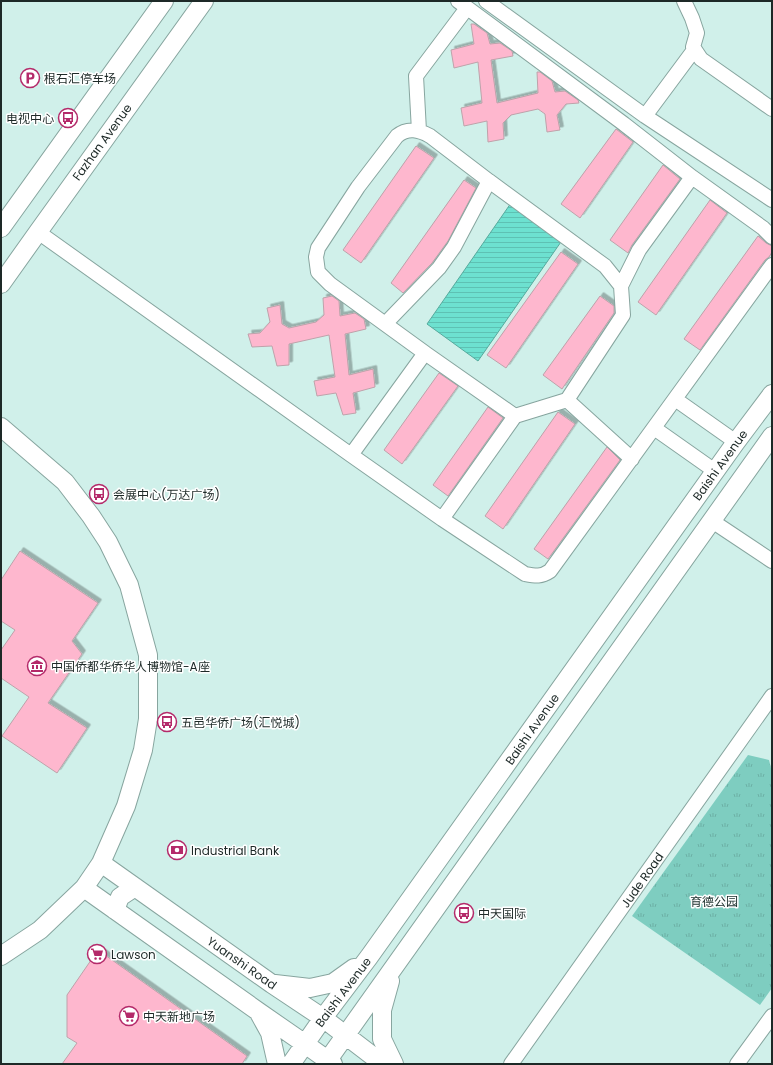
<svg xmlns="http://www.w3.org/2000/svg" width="773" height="1065" viewBox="0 0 773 1065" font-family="Poppins,'Noto Sans SC',sans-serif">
	<defs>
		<pattern id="park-tufts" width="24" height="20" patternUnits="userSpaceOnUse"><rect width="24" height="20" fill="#7ecdc0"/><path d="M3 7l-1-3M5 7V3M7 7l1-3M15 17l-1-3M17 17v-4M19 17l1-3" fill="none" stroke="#6cb0a5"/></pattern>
		<pattern id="water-rules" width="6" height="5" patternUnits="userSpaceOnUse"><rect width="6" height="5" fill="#6de1d0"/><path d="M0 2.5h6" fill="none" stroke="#5ec1b3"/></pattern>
		<filter id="shadow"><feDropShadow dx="3.5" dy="-3.5" stdDeviation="0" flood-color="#0004"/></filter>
	</defs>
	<rect width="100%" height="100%" fill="#d0f0ea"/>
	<path fill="url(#park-tufts)" d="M748,755L769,760L772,772V988L760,1005L632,916Z"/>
	<path fill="url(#water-rules)" stroke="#55aa9d" d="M511,203L563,239L478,361L427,324Z"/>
	<path fill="#feb7ce" stroke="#bea2aa" filter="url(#shadow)" d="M471,24H474L487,33L490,44L500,43L512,51L513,56L491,60L497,103L538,93L537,72H540L552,81L555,92L565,91L578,100L579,103L566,104L557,115L560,130L547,132L545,114L538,109L511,115L503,123L504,139L488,142L487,121L464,126L461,108L482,103L478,62L454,68L451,50L474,44Z
		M616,129L633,142L580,218L561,204Z
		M416,146L434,158L361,263L343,250Z
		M663,165L680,179L632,245L628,253L610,240Z
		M464,180L476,188L448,241L432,263L403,293L391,283Z
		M710,200L727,213L656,315L638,302Z
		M758,236L766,243L772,246V252L769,257L765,260L700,350L684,339Z
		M561,252L578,264L506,368L487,355Z
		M332,296L339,301L340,316L355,313L364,319L366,329L345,334L349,375L373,369L375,387L353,393L356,413L343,415L336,393L317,396L314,381L335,377L329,335L289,344V365L277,366L272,346L252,347L248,334L260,333L270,322L267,308L280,305L282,324L289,328L316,322L324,315L323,298Z
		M600,296L614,306V313L562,389L543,375Z
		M439,373L458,386L402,464L384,450Z
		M488,407L503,418L448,496L433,485Z
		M558,412L575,424L503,529L485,516Z
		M607,447L620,460L548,559L534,549Z
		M20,551L98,603L72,641L82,654L48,703L87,728L57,773L2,736L29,697L1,678V650L15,630L1,621V580Z
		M98,950L247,1056L242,1064H62L77,1043L67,1037V995Z"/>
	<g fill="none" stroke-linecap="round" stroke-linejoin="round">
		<defs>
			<path id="minor" d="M458,1L624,124L692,177L763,228L772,237
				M486,1L645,116L772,200
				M684,1L692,18L697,33L693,47L701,59L772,109
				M645,116L694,50
				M419,131L416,76L467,8
				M489,181L605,266L621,286L623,315L567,400
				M38,232L351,455L442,519L525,574C536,576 541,577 550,571L772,265
				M621,286L639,250L692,177
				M385,324L439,268L454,247L489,181L430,136C419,130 408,127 397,136L358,187L318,248L316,257L318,272L330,284L425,353
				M675,399L736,442
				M515,416L567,400L632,459
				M654,428L715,471
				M351,455L425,353L515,416L442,519
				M712,521L772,561
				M511,1064L772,696
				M737,1064L772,1016"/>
			<path id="major" d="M1,228L164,1
				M1,284L38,232L204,1
				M1,427L65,482L91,516L108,542L129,585L148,655V719L143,750L126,806L101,863L84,888L40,930L1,956
				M101,863L272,984L323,1018L383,1064
				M84,888L259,1012L305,1044L333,1064
				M115,910L120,897L135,887
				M390,981L382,1010V1039L394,1064
				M275,984L310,988L333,983L354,968
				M259,1013L270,1033L277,1064
				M291,1064L323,1018L369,957L736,442L772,394
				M325,1064L772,436"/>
		</defs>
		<use href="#minor" stroke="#87a59f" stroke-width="16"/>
		<use href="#major" stroke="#87a59f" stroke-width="20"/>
		<use href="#minor" stroke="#fff" stroke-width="14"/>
		<use href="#major" stroke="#fff" stroke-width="18"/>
	</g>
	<defs>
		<symbol id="parking-ring" viewBox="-11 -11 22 22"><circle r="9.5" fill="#fff" stroke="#b42a6a" stroke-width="1.5"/><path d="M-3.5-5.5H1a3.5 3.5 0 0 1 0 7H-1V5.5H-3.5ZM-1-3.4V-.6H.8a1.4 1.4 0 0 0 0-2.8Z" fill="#b42a6a"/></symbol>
		<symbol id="bus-ring" viewBox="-11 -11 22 22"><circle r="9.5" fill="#fff" stroke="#b42a6a" stroke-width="1.5"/><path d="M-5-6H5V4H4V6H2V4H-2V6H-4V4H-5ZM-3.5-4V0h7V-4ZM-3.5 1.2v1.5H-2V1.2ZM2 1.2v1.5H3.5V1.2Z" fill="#b42a6a"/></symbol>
		<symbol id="museum-ring" viewBox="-11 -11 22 22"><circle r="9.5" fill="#fff" stroke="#b42a6a" stroke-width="1.5"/><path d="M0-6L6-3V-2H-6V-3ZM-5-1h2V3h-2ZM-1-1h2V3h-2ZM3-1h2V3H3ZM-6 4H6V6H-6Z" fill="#b42a6a"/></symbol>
		<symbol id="bank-ring" viewBox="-11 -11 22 22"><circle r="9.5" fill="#fff" stroke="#b42a6a" stroke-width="1.5"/><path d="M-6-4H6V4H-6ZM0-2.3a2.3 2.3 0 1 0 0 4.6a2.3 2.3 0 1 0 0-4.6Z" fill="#b42a6a"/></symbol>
		<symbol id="supermarket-ring" viewBox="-11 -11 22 22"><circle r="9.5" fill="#fff" stroke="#b42a6a" stroke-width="1.5"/><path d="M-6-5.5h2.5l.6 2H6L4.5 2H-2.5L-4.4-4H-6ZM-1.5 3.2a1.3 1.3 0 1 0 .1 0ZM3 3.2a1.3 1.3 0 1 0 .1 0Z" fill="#b42a6a"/></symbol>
	</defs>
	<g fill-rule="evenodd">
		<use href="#parking-ring" x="19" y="67" width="22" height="22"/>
		<use href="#bus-ring" x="57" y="107" width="22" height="22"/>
		<use href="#bus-ring" x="88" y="483" width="22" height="22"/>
		<use href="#museum-ring" x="26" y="655" width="22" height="22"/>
		<use href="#bus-ring" x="156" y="711" width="22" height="22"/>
		<use href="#bank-ring" x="166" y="839" width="22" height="22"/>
		<use href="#bus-ring" x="453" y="902" width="22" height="22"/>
		<use href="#supermarket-ring" x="86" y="943" width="22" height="22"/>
		<use href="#supermarket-ring" x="118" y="1005" width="22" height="22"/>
	</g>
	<g text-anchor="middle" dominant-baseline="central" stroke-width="3" stroke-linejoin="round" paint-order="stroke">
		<g font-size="12" fill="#1d2927" stroke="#fff" text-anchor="start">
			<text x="44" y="78">根石汇停车场</text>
			<text x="54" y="118" text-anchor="end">电视中心</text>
			<text x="113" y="494">会展中心(万达广场)</text>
			<text x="51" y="666">中国侨都华侨华人博物馆-A座</text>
			<text x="181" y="722">五邑华侨广场(汇悦城)</text>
			<text x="191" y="850">Industrial Bank</text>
			<text x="478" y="913">中天国际</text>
			<text x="111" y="954">Lawson</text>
			<text x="143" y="1016">中天新地广场</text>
		</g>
		<g font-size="12" fill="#1d2927" stroke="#fff">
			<text transform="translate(102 142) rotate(-54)">Fazhan Avenue</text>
			<text transform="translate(720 465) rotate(-54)">Baishi Avenue</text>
			<text transform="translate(532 729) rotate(-55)">Baishi Avenue</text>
			<text transform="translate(642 880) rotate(-55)">Jude Road</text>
			<text transform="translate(242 963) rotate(35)">Yuanshi Road</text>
			<text transform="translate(343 992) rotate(-53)">Baishi Avenue</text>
		</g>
		<g font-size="12" fill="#1a2f2c" stroke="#fff">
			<text x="714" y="901">育德公园</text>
		</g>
	</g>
	<rect width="773" height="1065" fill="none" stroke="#1d2927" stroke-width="4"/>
</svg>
